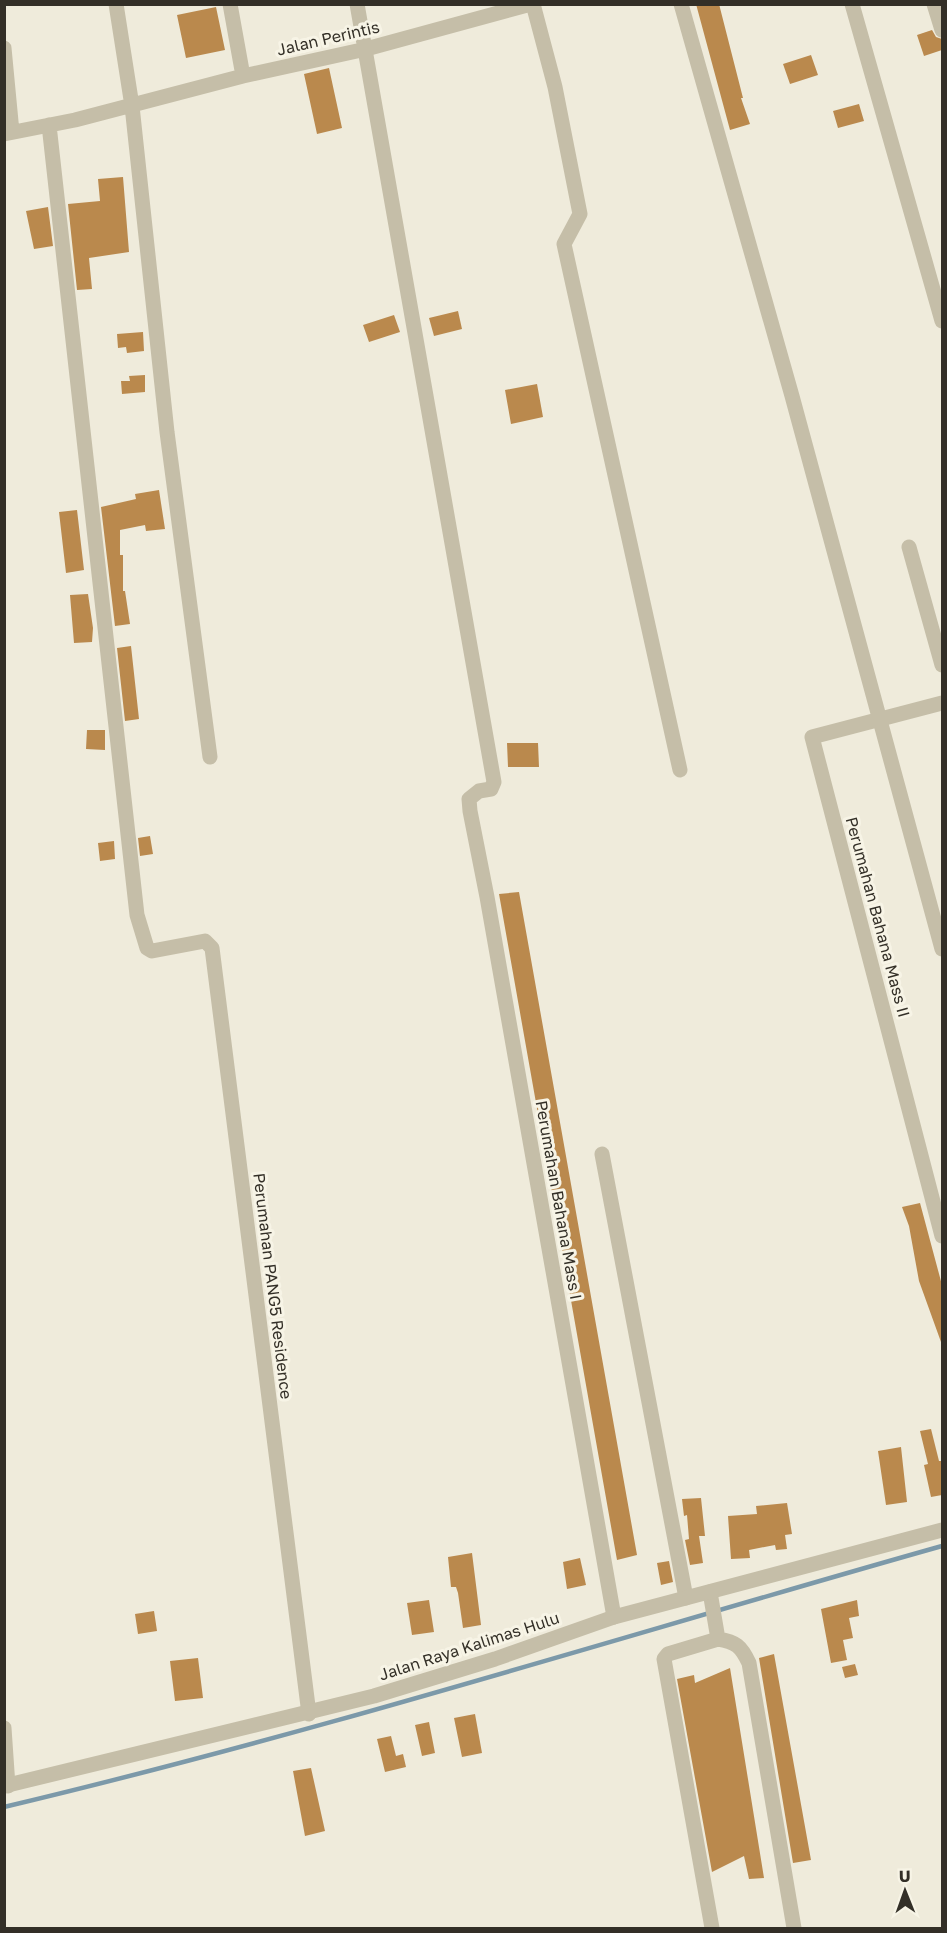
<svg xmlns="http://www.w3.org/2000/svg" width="947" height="1933" viewBox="0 0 947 1933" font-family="'Golos Text',sans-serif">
	<rect width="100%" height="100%" fill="#efebdb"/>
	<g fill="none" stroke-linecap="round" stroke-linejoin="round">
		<path stroke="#7c99a9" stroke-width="4.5" d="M4,1807C320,1732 630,1634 942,1546"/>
	</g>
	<path fill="#ba894d" d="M696,4H719L743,98H741L750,124L730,130Z
		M216,7L225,50L186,58L177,15Z
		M932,30L936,37L942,39V50L924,56L917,35Z
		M811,55L818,75L790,84L783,64Z
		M329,68L342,128L317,134L304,74Z
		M859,104L864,121L838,128L833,111Z
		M123,177L129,252L89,258L92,289L77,290L68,204L100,201L98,179Z
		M48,207L53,246L34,249L26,211Z
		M458,311L462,329L434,336L429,318Z
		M394,315L400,332L369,342L363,325Z
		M143,332L144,351L127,353L126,347L118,348L117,334Z
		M145,375V392L122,394L121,381H130L129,376Z
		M537,384L543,417L511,424L505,390Z
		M159,490L165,529L146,531L145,525L120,530V555H123V591H125L130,624L115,626L101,507L136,499L135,494Z
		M77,510L84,570L66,573L59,512Z
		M88,594L93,628L92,642L74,643L70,595Z
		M131,646L139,719L125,721L117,648Z
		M87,730H105V750L86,749Z
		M507,743H538L539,767H508Z
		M150,836L153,854L140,856L138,838Z
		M114,841L115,859L100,861L98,843Z
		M519,892L637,1555L617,1560L499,894Z
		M920,1203L942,1285L941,1342L919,1281L909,1226L902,1207Z
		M931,1429L939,1461H942V1495L931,1497L924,1465L928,1464L920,1431Z
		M901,1447L907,1502L886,1505L878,1451Z
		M701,1498L705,1536H699L703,1563L690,1565L685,1540L689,1539L687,1515L684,1516L682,1499Z
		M787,1503L792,1534L785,1535L787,1549L776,1550L775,1545L749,1550L750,1558L731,1559L728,1516L757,1514L756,1506Z
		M472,1553L481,1625L463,1628L458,1593L456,1587H451L448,1557Z
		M580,1558L586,1585L567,1589L563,1562Z
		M669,1561L673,1582L661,1585L657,1563Z
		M429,1600L434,1632L412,1635L407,1603Z
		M857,1600L859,1616L849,1618L853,1638L843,1640L847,1660L831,1663L821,1609Z
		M154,1611L157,1631L138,1634L135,1614Z
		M774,1654L811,1860L793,1863L759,1658Z
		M198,1658L203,1698L175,1701L170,1661Z
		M855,1664L858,1675L845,1678L842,1667Z
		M730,1668L764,1878L749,1879L744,1856L712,1872L677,1679L694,1675L695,1683Z
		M475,1714L482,1753L462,1757L454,1718Z
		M429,1722L435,1753L422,1756L415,1725Z
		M391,1736L396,1756L403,1754L406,1767L385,1772L377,1739Z
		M311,1768L325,1831L305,1836L293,1771Z"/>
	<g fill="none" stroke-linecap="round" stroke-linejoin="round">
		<path stroke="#c5bea8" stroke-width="15" d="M116,4L132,106L167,432L210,757
			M230,4L243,76
			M357,4L494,782L491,789L479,791L469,799L470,811L487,897L614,1617
			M533,4L555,87L580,214L564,244L680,770
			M681,4L792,396L942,949
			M852,4L942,321
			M934,4L942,30
			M4,48L12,132
			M49,125L137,915L147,948L152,951L205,941L212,948L309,1714
			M4,134L75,120L243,76L366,49L531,4
			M909,547L942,665
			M942,703L812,737L942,1236
			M602,1154L686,1598
			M710,1592L718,1639C736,1642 741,1646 749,1663L794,1928
			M4,1728L8,1786
			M712,1928L664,1659L668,1654L718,1639"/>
		<path stroke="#c5bea8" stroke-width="15" d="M4,1786L374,1696L495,1659L614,1617L942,1530"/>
	</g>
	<g text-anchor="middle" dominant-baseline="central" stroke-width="6" stroke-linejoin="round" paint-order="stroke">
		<g font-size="16" fill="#332f27" stroke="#f7f4e6">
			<text transform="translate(328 38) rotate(-13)">Jalan Perintis</text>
			<text transform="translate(878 917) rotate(75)">Perumahan Bahana Mass II</text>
			<text transform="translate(559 1200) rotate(80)">Perumahan Bahana Mass I</text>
			<text transform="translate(273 1286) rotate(83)">Perumahan PANG5 Residence</text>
			<text transform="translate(469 1646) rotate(-18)">Jalan Raya Kalimas Hulu</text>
		</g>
	</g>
	<rect width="947" height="1933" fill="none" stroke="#332f27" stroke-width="12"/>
	<g transform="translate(905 1891) rotate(359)" stroke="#f7f4e6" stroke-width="4.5" paint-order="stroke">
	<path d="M0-4.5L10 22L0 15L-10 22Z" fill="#332f27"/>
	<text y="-9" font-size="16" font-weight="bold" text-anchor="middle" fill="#332f27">U</text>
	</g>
</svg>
